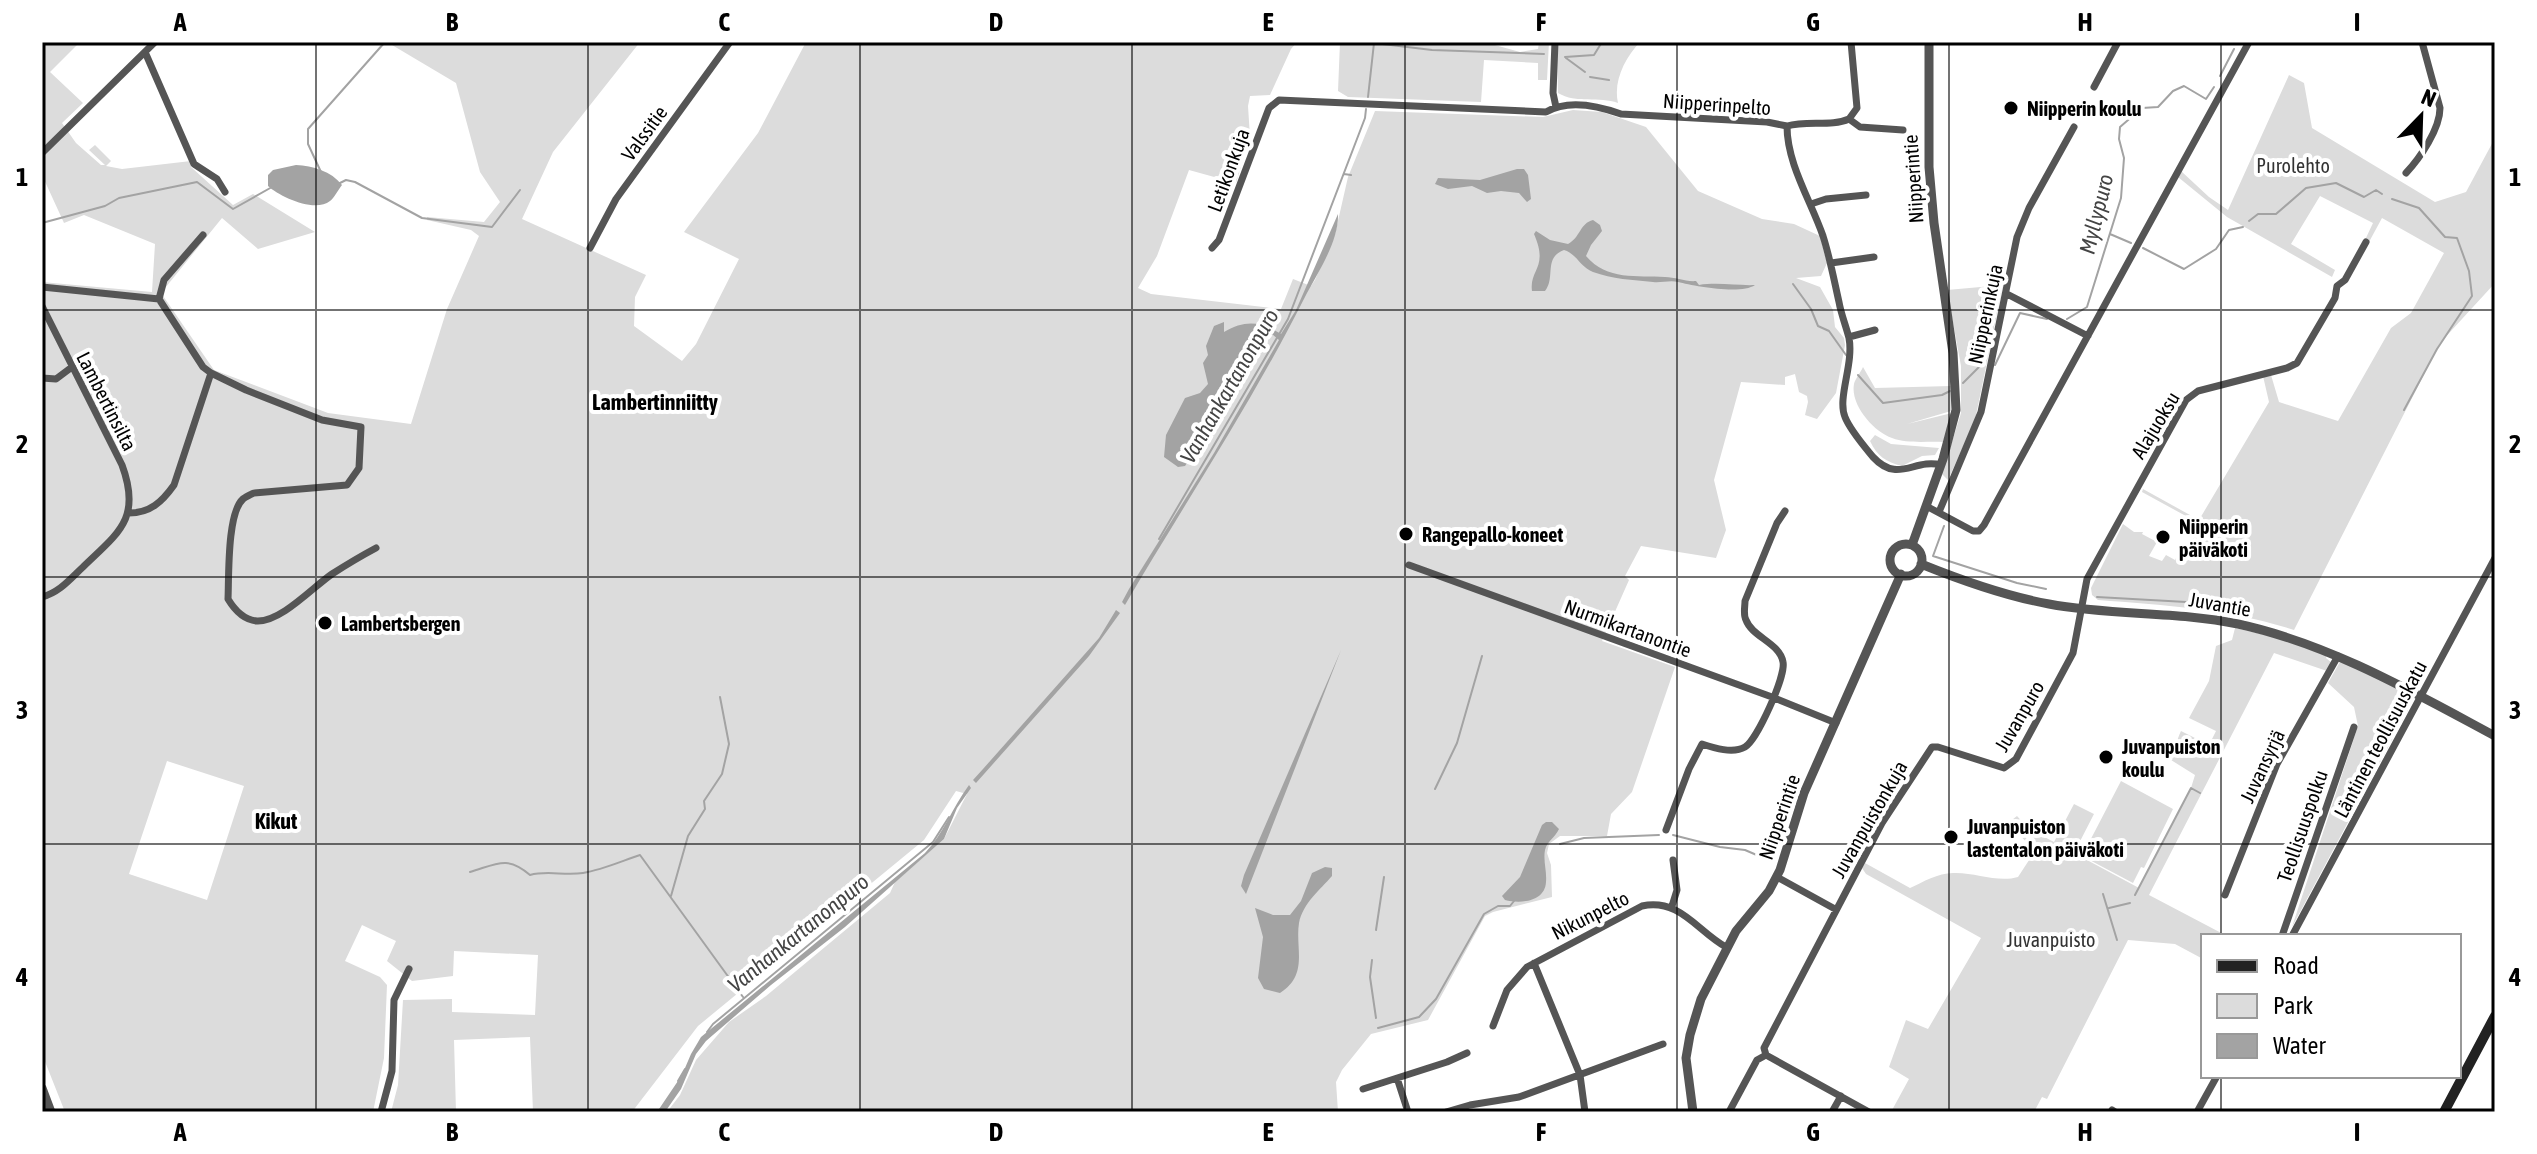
<svg xmlns="http://www.w3.org/2000/svg" width="2537" height="1154" viewBox="0 0 2537 1154" font-family="'Asap Condensed',sans-serif">
	<rect width="100%" height="100%" fill="#fff"/>
	<path fill="#dcdcdc" fill-rule="evenodd" d="M42,42H80L50,72L83,103L62,123L76,143L101,165H105L89,150L95,145L111,161L106,166L122,169L191,161V167L233,205L253,194L315,232L258,249L222,218L161,293L214,370L328,413L411,424L447,309L479,236L471,230L427,220V217L484,222L500,202L480,172L456,83L387,42H640L553,152L522,219L646,275L635,297L634,326L682,361L696,344L739,259L684,232L758,133L806,42H1297L1291,49L1270,95L1250,96L1248,106L1250,137L1236,183L1189,170L1157,256L1138,288L1151,294L1281,309L1293,279L1311,286L1315,280L1335,234L1348,177L1375,111L1543,117L1573,110L1602,112L1646,127L1698,191L1762,219L1794,224L1820,236L1827,263L1821,276L1796,278L1820,287L1833,310L1835,327L1844,338L1845,345L1836,393L1817,419L1805,415L1808,402L1807,396L1799,392L1795,374L1785,377V385L1741,382L1714,480L1726,530L1716,558L1641,546L1625,576L1629,580L1602,641L1675,667L1632,792L1611,814L1607,836H1560L1549,844L1547,853L1551,865L1552,897L1493,912L1485,916L1428,1020L1371,1034L1342,1070L1336,1082L1338,1112H667L680,1095L696,1060L729,1022L766,996L890,893L895,882L944,839L967,794L956,791L924,840L698,1026L632,1112H533L530,1037L454,1040L456,1112H391L398,1085L403,1000L452,999V1012L535,1015L538,955L454,951L453,976L412,981L387,961L396,941L362,925L345,961L380,977L387,985L384,1058L373,1112H65L42,1054V628L45,621L42,615V312L46,310L42,300V282L152,292L155,244L84,215L64,223L42,175ZM167,761L244,786L207,900L129,874Z
		M1340,42H1484L1520,52L1538,49L1539,42H1549L1547,80H1538V63L1484,60L1481,102L1348,97L1338,91Z
		M1557,42H1640C1625,58 1613,81 1618,103C1599,96 1576,104 1558,93Z
		M2289,75L2304,83L2312,128L2435,202L2466,192L2495,138V283L2440,343L2294,630C2230,609 2164,605 2098,600L2092,595L2091,588L2123,524L2134,532H2143L2142,534L2157,542L2149,556L2162,561L2166,555L2175,560L2181,549L2187,551L2196,532L2195,521L2142,492L2143,489L2199,520L2269,402L2263,376L2271,375L2279,402L2338,421L2391,328L2411,313L2444,253L2382,218L2369,242L2365,240L2373,223L2320,196L2291,244L2335,270L2332,277L2227,217L2178,177L2181,171L2209,197L2228,210Z
		M2003,285L1975,420L1948,480L1942,474L1961,413V366L1947,290Z
		M1863,367L1875,388L1951,386V411L1907,424L1952,413L1943,442C1927,441 1908,444 1892,438C1874,432 1850,405 1854,384C1855,379 1861,372 1863,367Z
		M1875,435L1891,444L1939,448L1935,455L1922,456L1902,466C1886,462 1877,456 1870,441Z
		M2235,628L2278,638L2327,654L2326,658L2332,663L2327,671L2274,653L2149,895L2227,936H2203V959L2175,944L2128,940L2047,1099L2042,1097L2034,1112H1891L1909,1079L1889,1067L1906,1020L1928,1029L1981,938L1866,874L1862,868L1865,863L1910,888C1923,882 1938,873 1953,873C1975,872 1997,883 2018,877L2035,851L2008,823L2017,816L2029,829L2054,842L2074,804L2094,814L2074,853L2139,888L2191,788L2195,775L2171,760C2176,750 2176,741 2181,731L2209,745L2216,731L2189,718L2209,681L2216,646L2232,640Z
		M2341,660L2402,691L2408,700V710L2292,927L2358,726L2354,707L2328,683Z
		M2121,781L2173,809L2144,868L2141,867L2133,883L2082,856Z"/>
	<path fill="#a3a3a3" d="M296,165C313,166 331,171 342,185C338,190 334,198 330,201C315,213 280,197 268,186V175L273,170Z
		M1517,169H1524L1528,175L1531,199L1527,202L1519,193L1501,191L1487,193L1472,186L1448,189L1435,184L1438,178L1480,180Z
		M1338,214C1339,240 1319,271 1307,293C1253,401 1186,501 1125,605L1122,602L1129,589L1214,453L1279,340L1272,334L1263,338L1225,408L1185,466L1178,467L1164,457L1166,435L1185,398L1200,393L1208,384L1203,363L1208,355L1206,346L1214,326L1224,322V332C1245,320 1260,321 1281,334L1296,310Z
		M1593,220L1600,225L1602,231L1591,245L1586,256C1607,281 1637,275 1665,277C1675,277 1686,282 1696,281L1699,285C1718,282 1740,286 1755,285C1741,295 1694,286 1678,282C1670,280 1661,283 1653,282C1633,280 1612,279 1593,272C1580,267 1577,254 1564,250C1543,258 1556,277 1545,291H1532C1529,269 1549,268 1534,234L1536,231L1550,240L1568,244C1580,238 1580,223 1593,220Z
		M1116,610L1120,613L1089,656L976,783L973,780L983,769L1099,638Z
		M1341,650L1246,894L1241,886L1244,875Z
		M969,785L971,788L957,808L944,839L845,927L771,985L706,1041L696,1054L681,1089L665,1112H657L682,1075L691,1054L701,1037L925,853C944,833 952,808 969,785Z
		M1546,822H1552L1559,829C1555,838 1547,841 1545,850C1543,861 1547,871 1546,882C1545,902 1520,904 1505,900L1502,896L1520,877L1542,825Z
		M1325,867L1332,868V876C1320,890 1303,903 1299,923C1295,948 1309,975 1280,993L1264,989L1258,978L1263,937L1255,908L1273,915H1290L1301,901L1312,873Z"/>
	<g fill="none" stroke-linecap="round" stroke-linejoin="round">
		<path stroke="#a3a3a3" stroke-width="2" d="M1374,43L1432,50L1544,54
			M1565,57L1594,55L1602,42
			M1566,58L1585,72
			M2220,76L2234,49
			M1590,77L1609,80
			M1368,97L1374,43
			M321,172L308,144V129L385,42
			M1344,174L1351,175
			M338,184L346,180L355,182L422,218L492,227L520,190
			M2392,199L2419,208L2445,237L2457,238L2469,271L2472,296L2437,349L2404,410
			M2249,221L2258,214H2276L2306,188L2336,183L2364,197L2376,190L2382,194
			M42,223L105,206L119,198L197,182L233,209L272,187
			M2110,234L2131,243
			M2143,248L2184,269L2216,249L2229,230L2243,227
			M1793,284L1811,309L1818,326L1829,331L1846,355
			M2067,319L2087,307L2121,198L2124,158L2119,139L2120,127L2142,108L2158,107L2173,91L2184,86L2206,99L2214,87
			M1995,365L2020,313L2047,319
			M1858,375L1883,403L1942,395L1950,391
			M1963,383L1981,365H1984
			M1944,526L1933,556L2017,583L2046,589
			M1159,539L1288,319L1365,118L1366,109
			M2097,597L2204,603
			M1435,789L1457,743L1482,656
			M1673,835L1720,847L1745,850L1759,856
			M1560,844L1584,838L1659,835
			M470,872C497,864 507,855 530,875C548,870 564,876 583,873C602,870 622,861 640,855L743,997
			M2103,894L2117,940
			M2135,895L2191,788L2200,793
			M671,896L688,836L705,809L704,801L722,774L729,744L720,697
			M2109,908L2130,903
			M1376,930L1384,877
			M1372,960L1370,977L1376,1018
			M1378,1028L1419,1017L1436,999L1484,914L1498,906H1510L1514,901
			M707,1032L713,1024L933,842L949,817
			M678,1081L685,1069"/>
		<path stroke="#555" stroke-width="7" d="M1555,42L1553,93L1556,107
			M145,52L194,164L217,179L225,192
			M2094,87L2118,42
			M1849,119L1857,108L1851,42
			M1787,126C1787,164 1811,201 1823,236C1830,258 1834,280 1839,302C1841,314 1846,326 1849,338C1854,364 1837,398 1845,417C1850,430 1864,446 1873,457C1898,484 1914,458 1941,465
			M1787,126C1807,120 1831,127 1849,119L1860,127L1903,130
			M42,153L155,42
			M2406,173C2420,158 2440,129 2440,108L2422,42
			M1811,204L1826,199L1866,195
			M203,235L164,280L159,299L203,367L211,373L246,390L322,420L361,427L359,468L347,485L254,493C253,493 244,498 243,499C227,513 229,577 228,599C234,609 244,620 257,621C281,622 313,587 332,574C346,565 361,556 376,548
			M590,248L616,199L730,42
			M1212,248L1219,240L1269,108L1279,100L1546,112C1568,99 1599,106 1621,114L1767,122L1787,126
			M1831,263L1874,257
			M42,287L159,299
			M2007,294L2088,336
			M42,306L122,465C142,519 118,533 83,567C70,579 60,592 42,597
			M1849,337L1875,330
			M42,378L56,379L72,367
			M1928,507L1973,531H1979L1984,525L2249,42
			M1939,512L1981,412L2017,237L2029,208L2074,127
			M129,513C150,513 162,502 174,485L211,373
			M1409,565L1772,697L1836,723
			M1666,830L1689,769L1702,744C1714,748 1733,754 1745,747C1757,740 1786,676 1783,662C1780,643 1752,637 1746,620C1743,615 1745,607 1745,601L1777,523L1785,511
			M1777,877L1835,909
			M2225,895L2277,764L2338,656
			M1672,906L1677,890L1673,860
			M2282,936L2354,727
			M2292,936L2495,558
			M1534,963L1580,1075L1585,1112
			M1493,1026L1507,990L1527,967L1642,906C1680,898 1697,931 1726,947
			M1397,1078L1408,1112
			M1363,1089L1447,1062L1467,1053
			M2112,1110L2115,1112
			M381,1112L392,1071L394,1000L409,969
			M1446,1112L1470,1105L1519,1097L1663,1044
			M1729,1112L1757,1060L1766,1055
			M1832,1112L1841,1096
			M1869,1112L1766,1055L1764,1048L1882,823L1932,747H1938L2004,768L2016,759L2073,653L2087,579L2186,400L2198,391L2287,368L2297,363L2335,298L2337,286L2345,280L2366,242
			M2197,1112L2217,1076"/>
		<path stroke="#555" stroke-width="9" d="M1890 560a16 16 0 1 1 32 0a16 16 0 1 1-32 0Z
			M1912,545L1943,459L1956,410L1953,353L1934,223L1929,167V42
			M1921,564C1963,581 2005,596 2049,604C2112,616 2176,611 2238,624C2330,644 2413,692 2495,736
			M42,1088L51,1112
			M1693,1112L1686,1058L1690,1035L1701,999L1736,931L1769,891L1780,870L1804,793L1901,574"/>
		<path stroke="#222" stroke-width="10" d="M2444,1112L2495,1016"/>
	</g>
	<path fill="none" stroke="#000" stroke-width="2" stroke-opacity="0.55" d="M316,42V1112M588,42V1112M860,42V1112M1132,42V1112M1405,42V1112M1677,42V1112M1949,42V1112M2221,42V936M42,310H2495M42,577H2495M42,844H2495M2221,1076V1112"/>
	<g fill="#000" stroke="#fff" stroke-width="3">
		<circle cx="2011" cy="108" r="8"/>
		<circle cx="1406" cy="534" r="8"/>
		<circle cx="2163" cy="537" r="8"/>
		<circle cx="325" cy="623" r="8"/>
		<circle cx="2106" cy="757" r="8"/>
		<circle cx="1951" cy="837" r="8"/>
	</g>
	<g text-anchor="middle" dominant-baseline="central" stroke-width="8" stroke-linejoin="round" paint-order="stroke">
		<g font-size="20" fill="#000" stroke="#fff">
			<text transform="translate(1717 104) rotate(4)">Niipperinpelto</text>
			<text transform="translate(644 133) rotate(-54)">Valssitie</text>
			<text transform="translate(1228 170) rotate(-70)">Letikonkuja</text>
			<text transform="translate(1913 179) rotate(-94)">Niipperintie</text>
			<text transform="translate(1985 314) rotate(-78)">Niipperinkuja</text>
			<text transform="translate(107 401) rotate(63)">Lambertinsilta</text>
			<text transform="translate(2155 425) rotate(-59)">Alajuoksu</text>
			<text transform="translate(2220 604) rotate(10)">Juvantie</text>
			<text transform="translate(1628 628) rotate(20)">Nurmikartanontie</text>
			<text transform="translate(2019 716) rotate(-60)">Juvanpuro</text>
			<text transform="translate(2380 739) rotate(-62)">Läntinen teollisuuskatu</text>
			<text transform="translate(2262 766) rotate(-65)">Juvansyrjä</text>
			<text transform="translate(1779 817) rotate(-71)">Niipperintie</text>
			<text transform="translate(1869 819) rotate(-60)">Juvanpuistonkuja</text>
			<text transform="translate(2302 826) rotate(-71)">Teollisuuspolku</text>
			<text transform="translate(1590 915) rotate(-27)">Nikunpelto</text>
		</g>
		<g font-size="20" font-weight="bold" fill="#000" stroke="#fff" text-anchor="start">
			<text x="2027" y="108">Niipperin koulu</text>
			<text x="2179" y="526">Niipperin<tspan x="2179" dy="23">päiväkoti</tspan></text>
			<text x="1422" y="534">Rangepallo-koneet</text>
			<text x="341" y="623">Lambertsbergen</text>
			<text x="2122" y="746">Juvanpuiston<tspan x="2122" dy="23">koulu</tspan></text>
			<text x="1967" y="826">Juvanpuiston<tspan x="1967" dy="23">lastentalon päiväkoti</tspan></text>
		</g>
		<g font-size="20" fill="#333" stroke="#fff">
			<text x="2293" y="165">Purolehto</text>
			<text x="2051" y="939">Juvanpuisto</text>
		</g>
		<g font-size="22" font-style="italic" fill="#444" stroke="#fff">
			<text transform="translate(2096 214) rotate(-76)">Myllypuro</text>
			<text transform="translate(1229 386) rotate(-60)">Vanhankartanonpuro</text>
			<text transform="translate(798 933) rotate(-39)">Vanhankartanonpuro</text>
		</g>
		<g font-size="22" font-weight="bold" fill="#000" stroke="#fff">
			<text x="655" y="402">Lambertinniitty</text>
			<text x="276" y="821">Kikut</text>
		</g>
	</g>
	<rect width="2537" height="1154" fill="none" stroke="#ffffff" stroke-width="88"/>
	<rect x="2201" y="934" width="260" height="144" fill="#ffffff" stroke="#999999" stroke-width="2"/>
	<rect x="2217" y="960" width="40" height="12" fill="#222222" stroke="#999999" stroke-width="2"/>
	<text x="2273" y="974" font-size="24" fill="#000000">Road</text>
	<rect x="2217" y="994" width="40" height="24" fill="#dcdcdc" stroke="#999999" stroke-width="2"/>
	<text x="2273" y="1014" font-size="24" fill="#000000">Park</text>
	<rect x="2217" y="1034" width="40" height="24" fill="#a3a3a3" stroke="#999999" stroke-width="2"/>
	<text x="2273" y="1054" font-size="24" fill="#000000">Water</text>
	<g transform="translate(2421 116) rotate(23)" stroke="#ffffff" stroke-width="6" paint-order="stroke">
	<path d="M0-6L14 30L0 20L-14 30Z" fill="#000000"/>
	<text y="-12" font-size="22" font-weight="bold" text-anchor="middle" fill="#000000">N</text>
	</g>
	<rect x="44" y="44" width="2449" height="1066" fill="none" stroke="#000" stroke-width="3"/>
	<g font-size="26" text-anchor="middle" font-weight="bold" fill="#000">
		<text x="180" y="31">A</text>
		<text x="452" y="31">B</text>
		<text x="724" y="31">C</text>
		<text x="996" y="31">D</text>
		<text x="1268" y="31">E</text>
		<text x="1541" y="31">F</text>
		<text x="1813" y="31">G</text>
		<text x="2085" y="31">H</text>
		<text x="2357" y="31">I</text>
		<text x="22" y="186">1</text>
		<text x="2515" y="186">1</text>
		<text x="22" y="453">2</text>
		<text x="2515" y="453">2</text>
		<text x="22" y="719">3</text>
		<text x="2515" y="719">3</text>
		<text x="22" y="986">4</text>
		<text x="2515" y="986">4</text>
		<text x="180" y="1141">A</text>
		<text x="452" y="1141">B</text>
		<text x="724" y="1141">C</text>
		<text x="996" y="1141">D</text>
		<text x="1268" y="1141">E</text>
		<text x="1541" y="1141">F</text>
		<text x="1813" y="1141">G</text>
		<text x="2085" y="1141">H</text>
		<text x="2357" y="1141">I</text>
	</g>
</svg>
